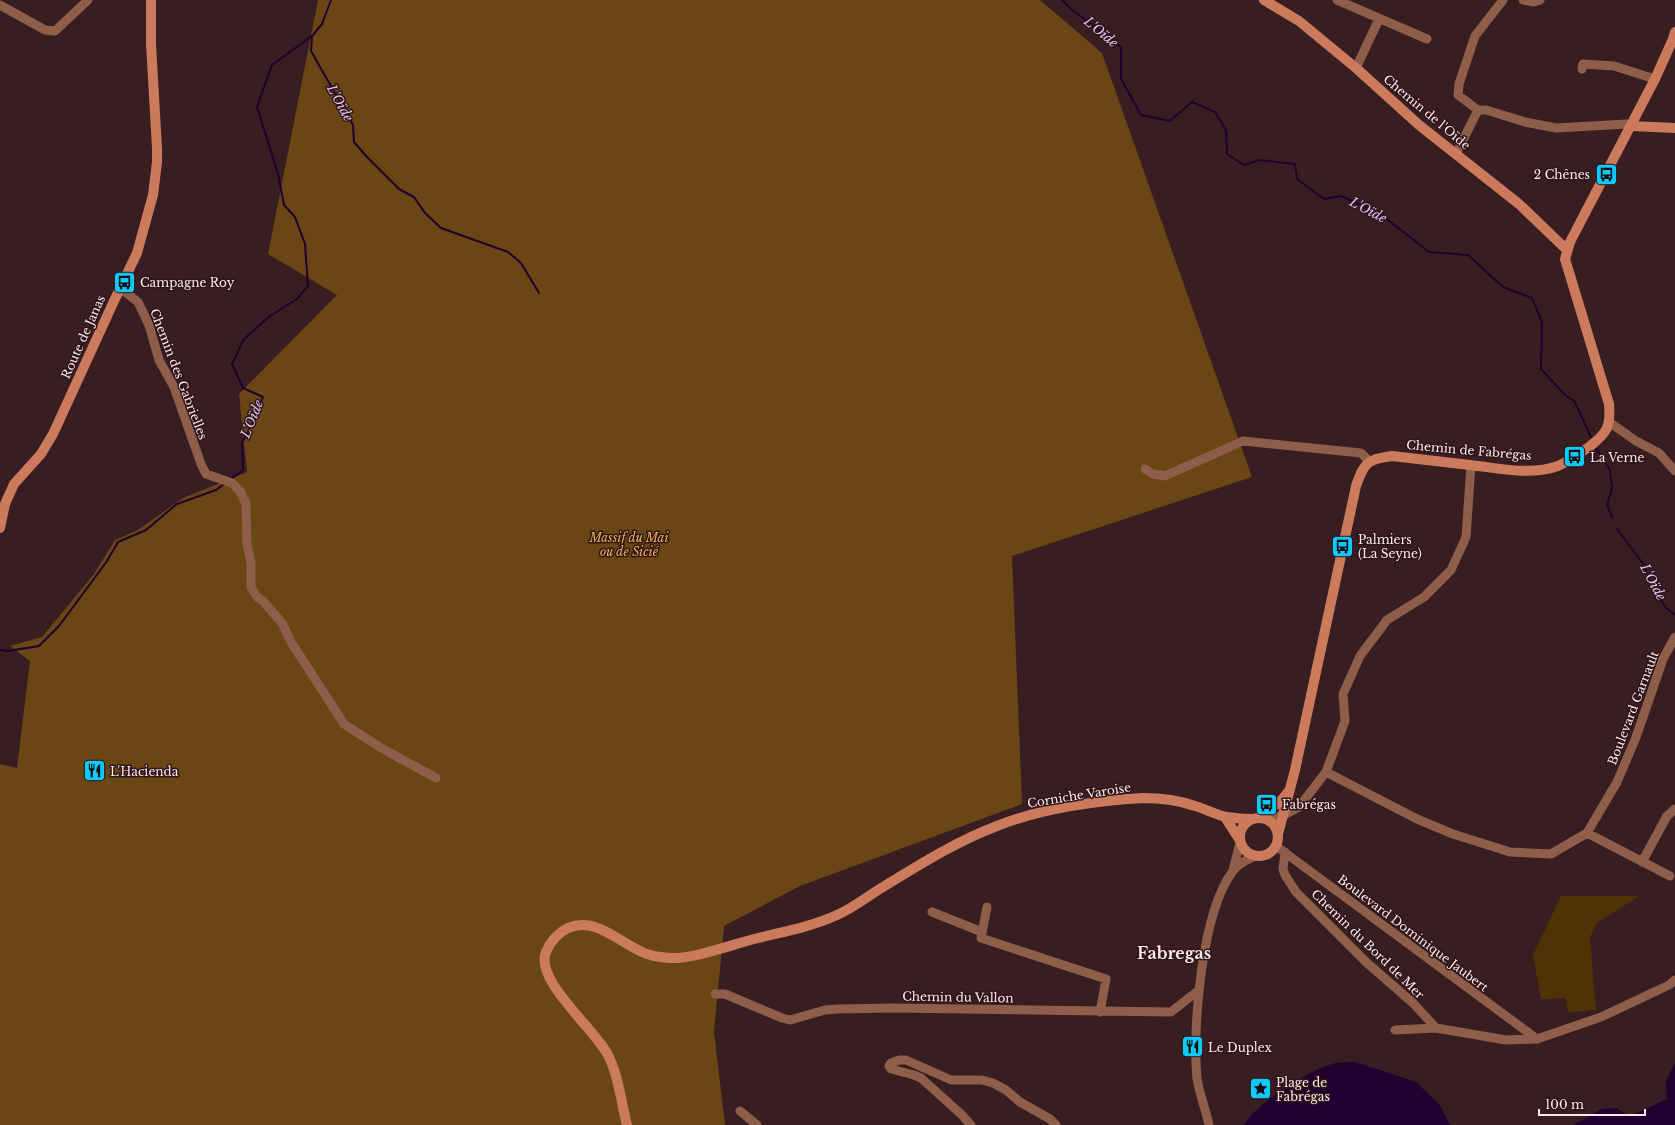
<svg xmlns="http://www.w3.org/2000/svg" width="1675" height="1125" viewBox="0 0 1675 1125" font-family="'Libre Baskerville',serif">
	<rect width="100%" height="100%" fill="#381e21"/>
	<path fill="#503305" d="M1561,896H1639L1597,923L1590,937L1596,1010L1568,1012L1566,998L1541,999L1533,955Z"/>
	<path fill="#694613" d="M318,0H1040L1102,53L1252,477L1012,556L1022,804L800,886L724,926L714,1032L725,1125H0V764L17,768L30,661L10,646L42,637L94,574L115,540L138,530L183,498L247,472L239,394L337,295L268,254Z"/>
	<path fill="#200030" d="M1355,1062L1416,1082L1440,1105L1450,1125H1244C1256,1103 1312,1068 1336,1063C1342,1062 1349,1062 1355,1062Z
		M1675,1063V1125H1573L1602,1109L1616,1108L1630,1116L1667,1099L1666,1081Z"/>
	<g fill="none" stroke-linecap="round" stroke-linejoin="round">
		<path stroke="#200030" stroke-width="2" d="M1062,0L1071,9L1121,47V79L1141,115L1170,121L1192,102L1215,112L1226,130L1227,154L1244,165L1260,160L1295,164L1297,179L1324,199L1341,196L1379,213L1429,252L1468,255L1503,287L1532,298L1542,322L1541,369L1564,394L1575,402L1591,437
			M312,36L311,51L353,125L354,142L367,157L399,189L414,197L425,213L441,228L508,252L521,263L539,293
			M1596,448L1610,470L1612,488L1607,505L1612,517
			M231,479L243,470L242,443L253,422L263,397L243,388L232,364L244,339L270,316L297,299L308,286L305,244L295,217L284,205L278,174L257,107L272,65L312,36L322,24L331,0
			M1617,529L1644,565L1652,586L1666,608L1675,615
			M0,650L8,651L39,646L59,626L107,561L118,542L146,530L177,504L216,490L224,484"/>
		<path stroke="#8f5e4a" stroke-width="9" d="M1337,0L1427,39
			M1523,0L1534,2L1540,0
			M0,5L45,30L55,31L88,0
			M1356,68L1379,19
			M1582,69L1583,64L1614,66L1655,79
			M1478,110H1486L1525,122L1556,128L1627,124L1632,126
			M1478,110L1458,95L1459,84L1475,36L1503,0
			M1456,154L1478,110
			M120,288L138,302L149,325L159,360L174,387L201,464L206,474L232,483L240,491L246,504L247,544L251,563V587L257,597L263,601L282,623L291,642L344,724L383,749L436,778
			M1609,422L1636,441L1659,453L1675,471
			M1145,469L1153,474L1165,476L1243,441L1361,453L1370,462
			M1326,772L1417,819L1453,834L1510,852L1551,854L1587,833L1617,782L1635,740L1663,659L1675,637
			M1267,819L1284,815L1299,807L1326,772L1345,721L1343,694L1360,656L1387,620L1424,597L1451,570L1466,537L1471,465
			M1587,833L1670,876
			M1276,846L1537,1039
			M1285,852L1283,869L1285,875L1296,892L1366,962L1413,1003L1436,1028L1506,1040L1537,1039L1601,1017L1669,985L1675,980
			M1642,862L1667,816L1675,809
			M1233,870L1240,843
			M987,907L981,938L1106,979L1100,1012
			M932,912L982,932
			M715,994H725L782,1018L790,1020L825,1010L838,1009L893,1008L1171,1012L1199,990
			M1395,1030L1436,1028
			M740,1111L757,1125
			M971,1125L962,1115L921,1078L914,1075L891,1069L889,1066L891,1063L899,1060H906L951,1080H982L993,1083L1006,1090L1020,1102L1050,1119L1056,1125
			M1209,1125C1206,1110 1199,1093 1197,1078C1192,1027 1202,911 1233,871C1238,863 1247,860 1255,856"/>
		<path stroke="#cb7b5b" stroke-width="10" d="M1264,0L1299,21L1356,68L1419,125L1519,204L1567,250
			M1632,126L1675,128
			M0,528L5,504L14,484L41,454L53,434L114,301L137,253L153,195L157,162V148L151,44V0
			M1225,817L1239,839
			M1260,817L1280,802L1289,791
			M1240 837a19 19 0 1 1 38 0a19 19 0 1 1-38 0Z
			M1278,834L1295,770L1356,486C1364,463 1367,459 1392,456C1418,459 1444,462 1470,465C1499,468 1530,476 1558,466C1569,461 1579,454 1589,447C1607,433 1611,427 1609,404L1565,259L1570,242L1655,79L1673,39L1675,32
			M627,1125C621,1102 619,1077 608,1055C595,1029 534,980 546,952C550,942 558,933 568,928C595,917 615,939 638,950C648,956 659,957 670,958C693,959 731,945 754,939C782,932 811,927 837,915C853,908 868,896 883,887C919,865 957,841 997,826C1042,808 1094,801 1143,798C1161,798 1178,800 1195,806C1206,809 1216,815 1227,817C1234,818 1243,819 1251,819"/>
	</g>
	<defs>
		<symbol id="bus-square" viewBox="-11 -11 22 22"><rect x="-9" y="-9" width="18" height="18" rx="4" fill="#0ecafa" stroke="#2e1518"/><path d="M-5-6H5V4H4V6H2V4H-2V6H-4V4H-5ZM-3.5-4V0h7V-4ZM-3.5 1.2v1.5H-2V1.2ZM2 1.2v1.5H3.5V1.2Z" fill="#111"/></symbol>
		<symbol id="restaurant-square" viewBox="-11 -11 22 22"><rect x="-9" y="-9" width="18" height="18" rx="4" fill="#0ecafa" stroke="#2e1518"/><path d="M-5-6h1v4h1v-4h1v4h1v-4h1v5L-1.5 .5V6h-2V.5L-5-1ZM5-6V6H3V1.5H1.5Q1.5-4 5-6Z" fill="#111"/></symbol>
		<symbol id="sight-square" viewBox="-11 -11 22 22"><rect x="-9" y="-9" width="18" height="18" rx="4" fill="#0ecafa" stroke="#2e1518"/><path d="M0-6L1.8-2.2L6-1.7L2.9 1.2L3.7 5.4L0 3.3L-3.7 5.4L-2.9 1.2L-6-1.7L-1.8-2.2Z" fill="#111"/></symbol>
	</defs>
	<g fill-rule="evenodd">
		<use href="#bus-square" x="1594" y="162" width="25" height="25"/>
		<use href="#bus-square" x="112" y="270" width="25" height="25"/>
		<use href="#bus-square" x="1562" y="444" width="25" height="25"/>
		<use href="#bus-square" x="1330" y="534" width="25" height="25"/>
		<use href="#restaurant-square" x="82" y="758" width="25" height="25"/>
		<use href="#bus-square" x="1254" y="792" width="25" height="25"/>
		<use href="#restaurant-square" x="1180" y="1034" width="25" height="25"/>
		<use href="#sight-square" x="1248" y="1076" width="25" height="25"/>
	</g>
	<g text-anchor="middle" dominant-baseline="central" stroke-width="3" stroke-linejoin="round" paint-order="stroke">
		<g font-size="12" fill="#fceaeb" stroke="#2e1518">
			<text transform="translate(1427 112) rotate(40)">Chemin de l'Oïde</text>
			<text transform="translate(83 337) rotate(-66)">Route de Janas</text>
			<text transform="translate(179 374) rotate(69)">Chemin des Gabrielles</text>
			<text transform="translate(1469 450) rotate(5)">Chemin de Fabrégas</text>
			<text transform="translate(1633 708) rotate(-69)">Boulevard Garnault</text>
			<text transform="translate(1079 795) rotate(-9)">Corniche Varoise</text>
			<text transform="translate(1413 933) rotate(37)">Boulevard Dominique Jaubert</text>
			<text transform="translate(1368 944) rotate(44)">Chemin du Bord de Mer</text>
			<text transform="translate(958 997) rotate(1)">Chemin du Vallon</text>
		</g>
		<g font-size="12" fill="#fceaeb" stroke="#2e1518" text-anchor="start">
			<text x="1590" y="174" text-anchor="end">2 Chênes</text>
			<text x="140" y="282">Campagne Roy</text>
			<text x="1590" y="457">La Verne</text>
			<text x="1358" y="539">Palmiers<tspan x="1358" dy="14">(La Seyne)</tspan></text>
			<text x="110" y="771">L'Hacienda</text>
			<text x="1282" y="804">Fabrégas</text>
			<text x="1208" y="1047">Le Duplex</text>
			<text x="1276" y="1082">Plage de<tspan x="1276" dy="14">Fabrégas</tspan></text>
		</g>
		<g font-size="12" font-style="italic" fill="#f1af56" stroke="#2e1518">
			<text x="629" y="537">Massif du Mai<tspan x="629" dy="14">ou de Sicié</tspan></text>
		</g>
		<g font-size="13" font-style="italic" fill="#e4c4f8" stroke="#2e1518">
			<text transform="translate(1101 32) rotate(40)">L'Oïde</text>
			<text transform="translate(340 103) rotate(61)">L'Oïde</text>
			<text transform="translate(1368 210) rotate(28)">L'Oïde</text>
			<text transform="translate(252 419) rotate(-68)">L'Oïde</text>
			<text transform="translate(1653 582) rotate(62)">L'Oïde</text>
		</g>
		<g font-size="16" font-weight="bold" fill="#fceaeb" stroke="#2e1518">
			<text x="1174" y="953">Fabregas</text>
		</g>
	</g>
	<path d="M1539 1109v6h106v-6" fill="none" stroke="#fceaeb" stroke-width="2"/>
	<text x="1545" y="1109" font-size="12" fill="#fceaeb" stroke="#2e1518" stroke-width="3" paint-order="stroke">100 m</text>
</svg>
